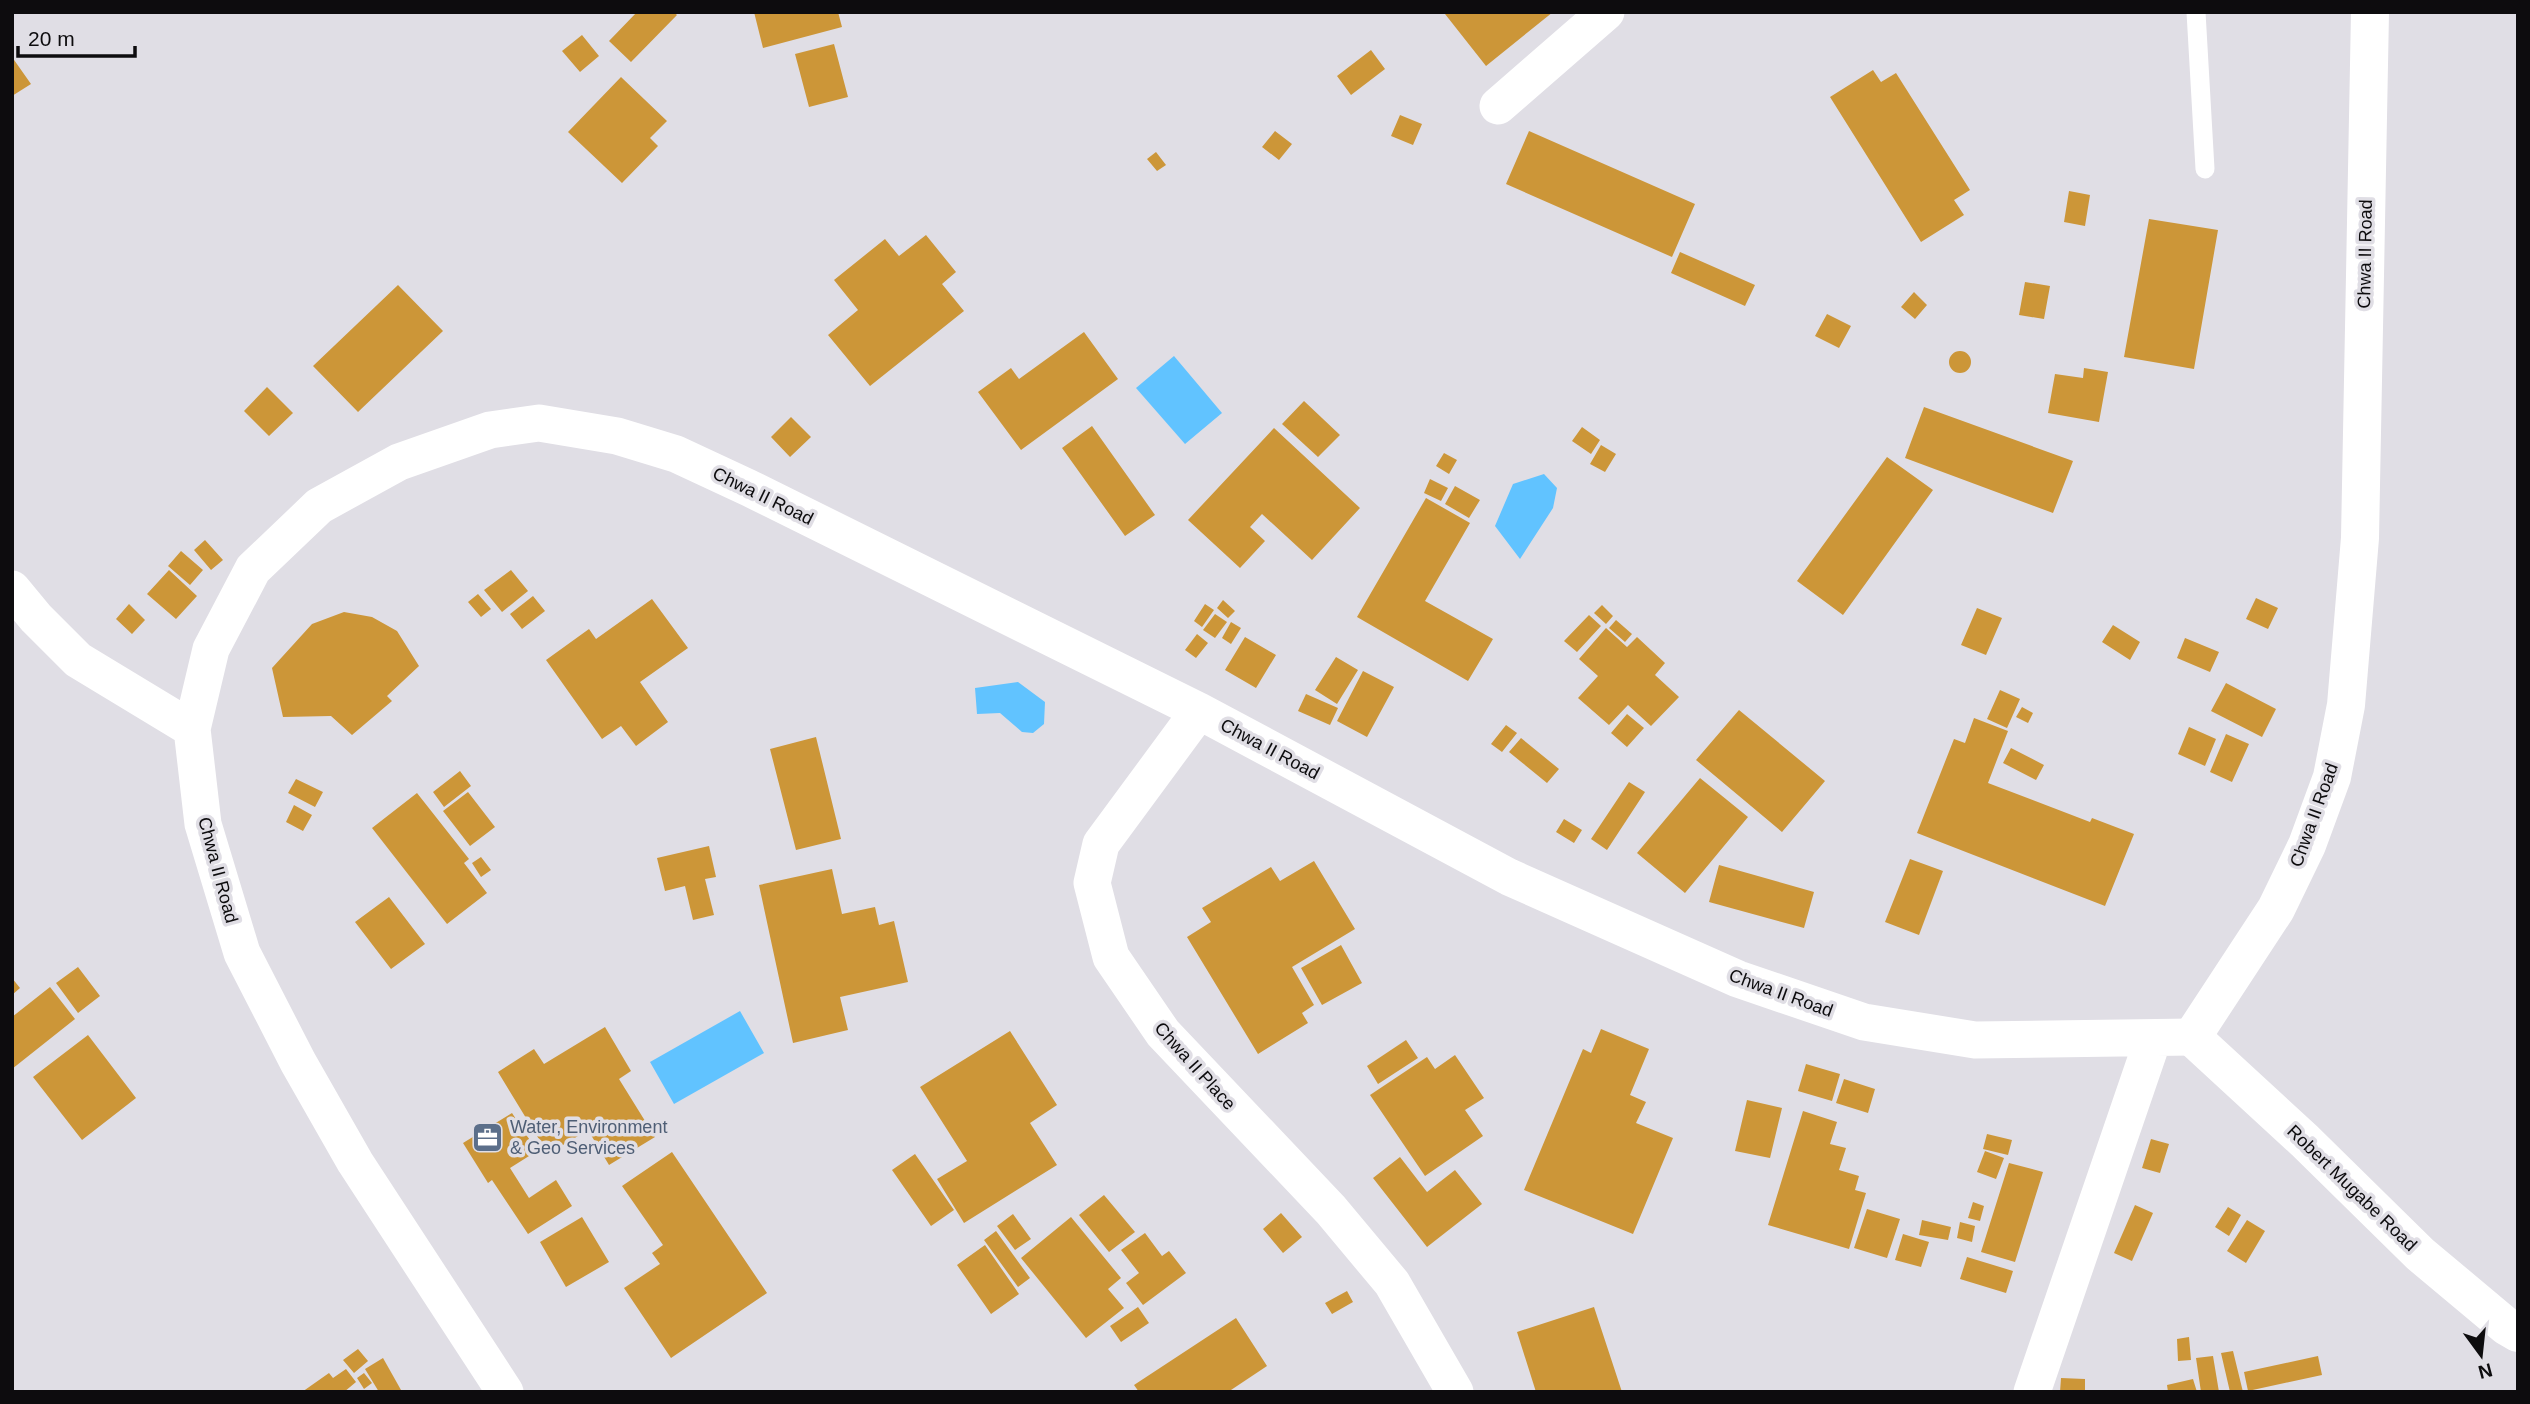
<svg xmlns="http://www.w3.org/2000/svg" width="2530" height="1404" viewBox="0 0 2530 1404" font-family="Helvetica,sans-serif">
	<rect width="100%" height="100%" fill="#e0dee5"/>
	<path fill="#61c3ff" d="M1174,356L1222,413L1185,444L1136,388Z
		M1544,474L1557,488L1553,508L1520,559L1495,526L1513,484Z
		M1018,682L1045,702L1044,724L1033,733L1022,732L1000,713L977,714L975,688Z
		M740,1011L764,1053L674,1104L650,1062Z"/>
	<path fill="#cc9638" d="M637,12H674L677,15L631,62L609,41Z
		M754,12H838L842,27L763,48Z
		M1447,12H1553L1486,66L1445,14Z
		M582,35L599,56L580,72L562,51Z
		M834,44L848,97L809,107L795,54Z
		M1371,50L1385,69L1351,95L1337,76Z
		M12,57L31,84L12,96Z
		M1873,70L1881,82L1896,73L1970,190L1954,200L1964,215L1921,242L1830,97Z
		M621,77L667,121L650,138L658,146L622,183L568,132Z
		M1400,115L1422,124L1413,145L1391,136Z
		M1275,131L1292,144L1279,160L1262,147Z
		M1529,131L1695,204L1672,257L1506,184Z
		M1156,152L1166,165L1157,171L1147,159Z
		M2069,191L2090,195L2085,226L2064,222Z
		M2149,219L2218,230L2194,369L2124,357Z
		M926,235L956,272L942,284L964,311L870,386L828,335L858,310L834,280L885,239L899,256Z
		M1680,252L1755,285L1745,306L1671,273Z
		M2025,282L2050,286L2044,319L2019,315Z
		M398,285L443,331L358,412L313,366Z
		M1914,292L1927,305L1915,319L1901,307Z
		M1827,314L1851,326L1839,348L1815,336Z
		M1084,332L1118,379L1021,450L978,392L1011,368L1019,379Z
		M1949 362a11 11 0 1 1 22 0a11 11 0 1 1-22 0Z
		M2084,368L2108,372L2099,422L2048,413L2055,374L2083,378Z
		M267,387L293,413L269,436L244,411Z
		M1304,401L1340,435L1318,457L1282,424Z
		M1924,407L2073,461L2053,513L1905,458Z
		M791,417L811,437L790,457L771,437Z
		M1092,426L1155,515L1125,536L1062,448Z
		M1582,427L1600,440L1591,454L1572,441Z
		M1274,428L1360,508L1312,560L1262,514L1250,527L1265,541L1240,568L1188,520Z
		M1601,445L1616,454L1605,472L1590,464Z
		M1444,453L1457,460L1449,474L1436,466Z
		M1887,457L1933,490L1843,615L1797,581Z
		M1430,479L1448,488L1441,501L1424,493Z
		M1455,486L1480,500L1469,518L1445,504Z
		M1426,498L1470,523L1425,601L1493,639L1468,681L1357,617Z
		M205,540L223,560L211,570L194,550Z
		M181,551L203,570L190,585L168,566Z
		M169,570L197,596L176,619L147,594Z
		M511,570L528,591L502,612L484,590Z
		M478,594L491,609L481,617L468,602Z
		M533,596L545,611L522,629L510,614Z
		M2256,598L2278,608L2268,629L2246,619Z
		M652,599L688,648L640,682L668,722L636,746L621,726L602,739L546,660L589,629L596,639Z
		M1223,600L1235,611L1228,618L1217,608Z
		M129,604L145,620L132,634L116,619Z
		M1205,604L1214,610L1202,627L1194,621Z
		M1602,605L1613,616L1606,624L1594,613Z
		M1977,608L2002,618L1986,655L1961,645Z
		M344,612L372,617L397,631L419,666L387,696L392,701L352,735L331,716L283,717L272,668L312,624Z
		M1215,614L1227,622L1215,638L1203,630Z
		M1589,615L1601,626L1577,652L1564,641Z
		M1616,620L1632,634L1625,642L1609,628Z
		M1231,622L1241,628L1231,644L1222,638Z
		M2113,625L2140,642L2130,660L2102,642Z
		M1606,628L1627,647L1637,637L1665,663L1655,675L1679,697L1651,726L1628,705L1609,725L1578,698L1598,676L1579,659Z
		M1197,634L1208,643L1196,658L1185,650Z
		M1245,637L1276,655L1256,688L1225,670Z
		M2185,638L2219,652L2210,672L2177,658Z
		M1336,657L1358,670L1337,704L1315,690Z
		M1363,671L1394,687L1367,737L1337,721Z
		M2226,683L2276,709L2262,737L2211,711Z
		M2000,690L2020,699L2007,728L1987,719Z
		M1306,694L1338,708L1330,725L1298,711Z
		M2022,707L2033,713L2028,723L2016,717Z
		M1739,710L1825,781L1782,832L1696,760Z
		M1627,714L1644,728L1627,747L1611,733Z
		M1974,718L2008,731L1988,783L2090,822L2092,818L2134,834L2105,906L1917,833L1954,739L1965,743Z
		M1506,725L1517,733L1502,752L1491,744Z
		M2189,727L2216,739L2205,766L2178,754Z
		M2226,734L2249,744L2232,782L2210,772Z
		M816,737L841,839L796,850L770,749Z
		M1521,738L1559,769L1547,783L1509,752Z
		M2011,748L2044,765L2036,780L2003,763Z
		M460,771L471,786L444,807L433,792Z
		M1700,778L1748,817L1685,893L1637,853Z
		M296,779L323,792L315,807L288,793Z
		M1629,782L1645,792L1607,850L1591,839Z
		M468,792L495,827L470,846L443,811Z
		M417,793L469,859L464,863L487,893L447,924L372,828Z
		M294,805L312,815L303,831L286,822Z
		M1564,819L1582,830L1574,843L1556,832Z
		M709,846L716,877L705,879L714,915L693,920L685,886L665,891L657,858Z
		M481,857L491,870L481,877L472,863Z
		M1910,859L1943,871L1919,935L1885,922Z
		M1314,861L1355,929L1292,967L1314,1005L1302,1013L1308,1023L1258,1054L1187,937L1211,922L1202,908L1271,867L1280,881Z
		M1719,865L1814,892L1804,928L1709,902Z
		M832,869L842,914L875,907L879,925L894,921L908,982L840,997L848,1030L793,1043L759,885Z
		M389,897L425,944L391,969L355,922Z
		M1341,945L1362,983L1322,1005L1301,968Z
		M78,967L100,996L78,1013L56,983Z
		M12,978L20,988L12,995Z
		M50,987L75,1019L12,1069V1017Z
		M605,1027L631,1071L619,1079L655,1137L609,1165L588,1130L548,1154L498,1072L534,1049L544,1064Z
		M1601,1029L1649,1049L1630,1095L1646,1102L1636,1123L1673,1138L1633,1234L1524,1190L1583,1049L1591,1053Z
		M1010,1031L1057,1105L1030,1123L1057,1165L964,1223L937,1179L967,1161L920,1087Z
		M88,1035L136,1098L82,1140L33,1077Z
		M1406,1040L1418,1058L1378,1084L1367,1066Z
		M1455,1055L1484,1098L1465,1110L1483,1136L1425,1176L1370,1095L1427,1057L1435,1069Z
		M1806,1064L1840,1074L1832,1101L1798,1091Z
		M1844,1079L1875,1089L1868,1113L1836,1103Z
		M1747,1100L1782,1108L1770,1158L1735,1151Z
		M1803,1111L1837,1122L1830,1144L1846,1148L1839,1170L1859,1176L1855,1190L1866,1193L1849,1249L1768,1225Z
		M512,1113L537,1151L510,1168L529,1198L556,1180L572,1206L528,1234L492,1180L488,1183L463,1143Z
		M1987,1134L2012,1140L2008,1155L1983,1149Z
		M2151,1139L2169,1144L2160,1173L2142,1168Z
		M1985,1151L2004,1158L1996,1179L1977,1172Z
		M672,1152L767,1293L671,1358L624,1288L660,1264L652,1253L663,1245L622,1186Z
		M915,1154L954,1210L931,1226L892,1170Z
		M1400,1157L1427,1192L1455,1170L1482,1204L1427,1247L1373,1178Z
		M2009,1163L2043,1172L2015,1262L1981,1252Z
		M1104,1195L1135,1232L1109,1252L1079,1215Z
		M1973,1202L1984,1206L1980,1221L1968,1218Z
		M2135,1205L2153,1213L2132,1261L2114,1253Z
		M2228,1207L2241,1215L2229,1236L2215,1227Z
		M1867,1209L1900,1219L1887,1258L1854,1248Z
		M1281,1213L1302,1237L1283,1253L1263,1229Z
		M1013,1214L1031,1239L1015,1250L997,1226Z
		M582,1217L609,1262L566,1287L540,1242Z
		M1071,1217L1121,1278L1108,1289L1124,1308L1086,1338L1021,1258Z
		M1922,1220L1951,1227L1948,1240L1919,1235Z
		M2247,1220L2265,1231L2246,1263L2227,1251Z
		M1960,1222L1975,1226L1972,1242L1957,1238Z
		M996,1231L1030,1278L1018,1287L984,1240Z
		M1145,1233L1162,1256L1169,1251L1186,1273L1143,1305L1126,1283L1139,1273L1121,1250Z
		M1903,1234L1929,1242L1921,1267L1895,1260Z
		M985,1245L1019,1294L991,1314L957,1265Z
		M1967,1257L2013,1271L2006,1293L1960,1279Z
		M1347,1291L1353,1302L1332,1314L1325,1303Z
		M1138,1307L1149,1323L1121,1342L1110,1326Z
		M1594,1307L1622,1392H1536L1517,1332Z
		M1236,1318L1267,1366L1228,1392H1139L1134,1385Z
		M2189,1337L2191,1360L2178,1361L2177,1339Z
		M358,1349L368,1361L354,1373L343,1360Z
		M2233,1351L2243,1392H2230L2221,1353Z
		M2213,1356L2219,1392H2201L2196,1358Z
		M2318,1356L2322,1375L2248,1391L2244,1372Z
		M383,1358L401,1390L398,1392H379L365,1369Z
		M346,1369L356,1382L344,1392H302L329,1373L333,1378Z
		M364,1373L372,1383L364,1389L357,1378Z
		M2061,1378L2085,1379V1392H2060Z
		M2193,1379L2197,1392H2168L2167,1385Z"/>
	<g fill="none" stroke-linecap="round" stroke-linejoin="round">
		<path stroke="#fff" stroke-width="19" d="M2196,12L2205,169"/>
		<path stroke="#fff" stroke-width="37" d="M1498,106L1606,12
			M12,589L36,618L78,660L192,729
			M1199,711L1101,844L1092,883L1111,957L1163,1033L1331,1210L1392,1283L1455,1392
			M505,1392L355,1162L298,1062L242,953L203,824L192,729L211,649L253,569L319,506L399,462L490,430L539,423L617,436L676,454L749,488L1199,711L1509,877L1738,979L1864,1022L1975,1040L2192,1037
			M2032,1392L2153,1039"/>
		<path stroke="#fff" stroke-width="38" d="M2370,12L2360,538L2346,705L2332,777L2307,845L2276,909L2192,1037L2305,1141L2420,1254L2506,1326L2518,1333"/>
	</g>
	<defs>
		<symbol id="office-square" viewBox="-11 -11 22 22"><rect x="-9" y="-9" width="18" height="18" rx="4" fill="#5c6f8a" stroke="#e0dee5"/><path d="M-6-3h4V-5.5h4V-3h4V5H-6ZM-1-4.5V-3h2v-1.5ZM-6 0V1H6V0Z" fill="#fff"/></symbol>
	</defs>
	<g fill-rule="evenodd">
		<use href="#office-square" x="470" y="1120" width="35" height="35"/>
	</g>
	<g text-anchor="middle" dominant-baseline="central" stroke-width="7" stroke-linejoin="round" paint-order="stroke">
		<g font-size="18" fill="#0d0c0e" stroke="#e0dee5">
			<text transform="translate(2365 254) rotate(-89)">Chwa II Road</text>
			<text transform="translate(763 496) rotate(26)">Chwa II Road</text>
			<text transform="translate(1270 749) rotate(28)">Chwa II Road</text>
			<text transform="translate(2314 815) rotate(-70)">Chwa II Road</text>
			<text transform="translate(218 870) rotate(75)">Chwa II Road</text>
			<text transform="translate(1781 993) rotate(20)">Chwa II Road</text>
			<text transform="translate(1195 1066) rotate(48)">Chwa II Place</text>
			<text transform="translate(2352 1188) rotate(44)">Robert Mugabe Road</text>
		</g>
		<g font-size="18" fill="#4e5e75" stroke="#e0dee5" text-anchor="start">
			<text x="510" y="1127">Water, Environment<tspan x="510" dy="21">&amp; Geo Services</tspan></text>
		</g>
	</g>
	<rect width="2530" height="1404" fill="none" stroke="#0d0c0e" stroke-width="28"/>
	<g transform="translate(2481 1355) rotate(165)" stroke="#e0dee5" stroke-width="5" paint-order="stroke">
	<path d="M0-5L12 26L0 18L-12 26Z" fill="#0d0c0e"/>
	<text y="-10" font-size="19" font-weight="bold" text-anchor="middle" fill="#0d0c0e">N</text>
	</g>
	<path d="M18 46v10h117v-10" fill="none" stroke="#0d0c0e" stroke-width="3.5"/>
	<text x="28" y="46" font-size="21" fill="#0d0c0e" stroke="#e0dee5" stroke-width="5" paint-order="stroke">20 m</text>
</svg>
